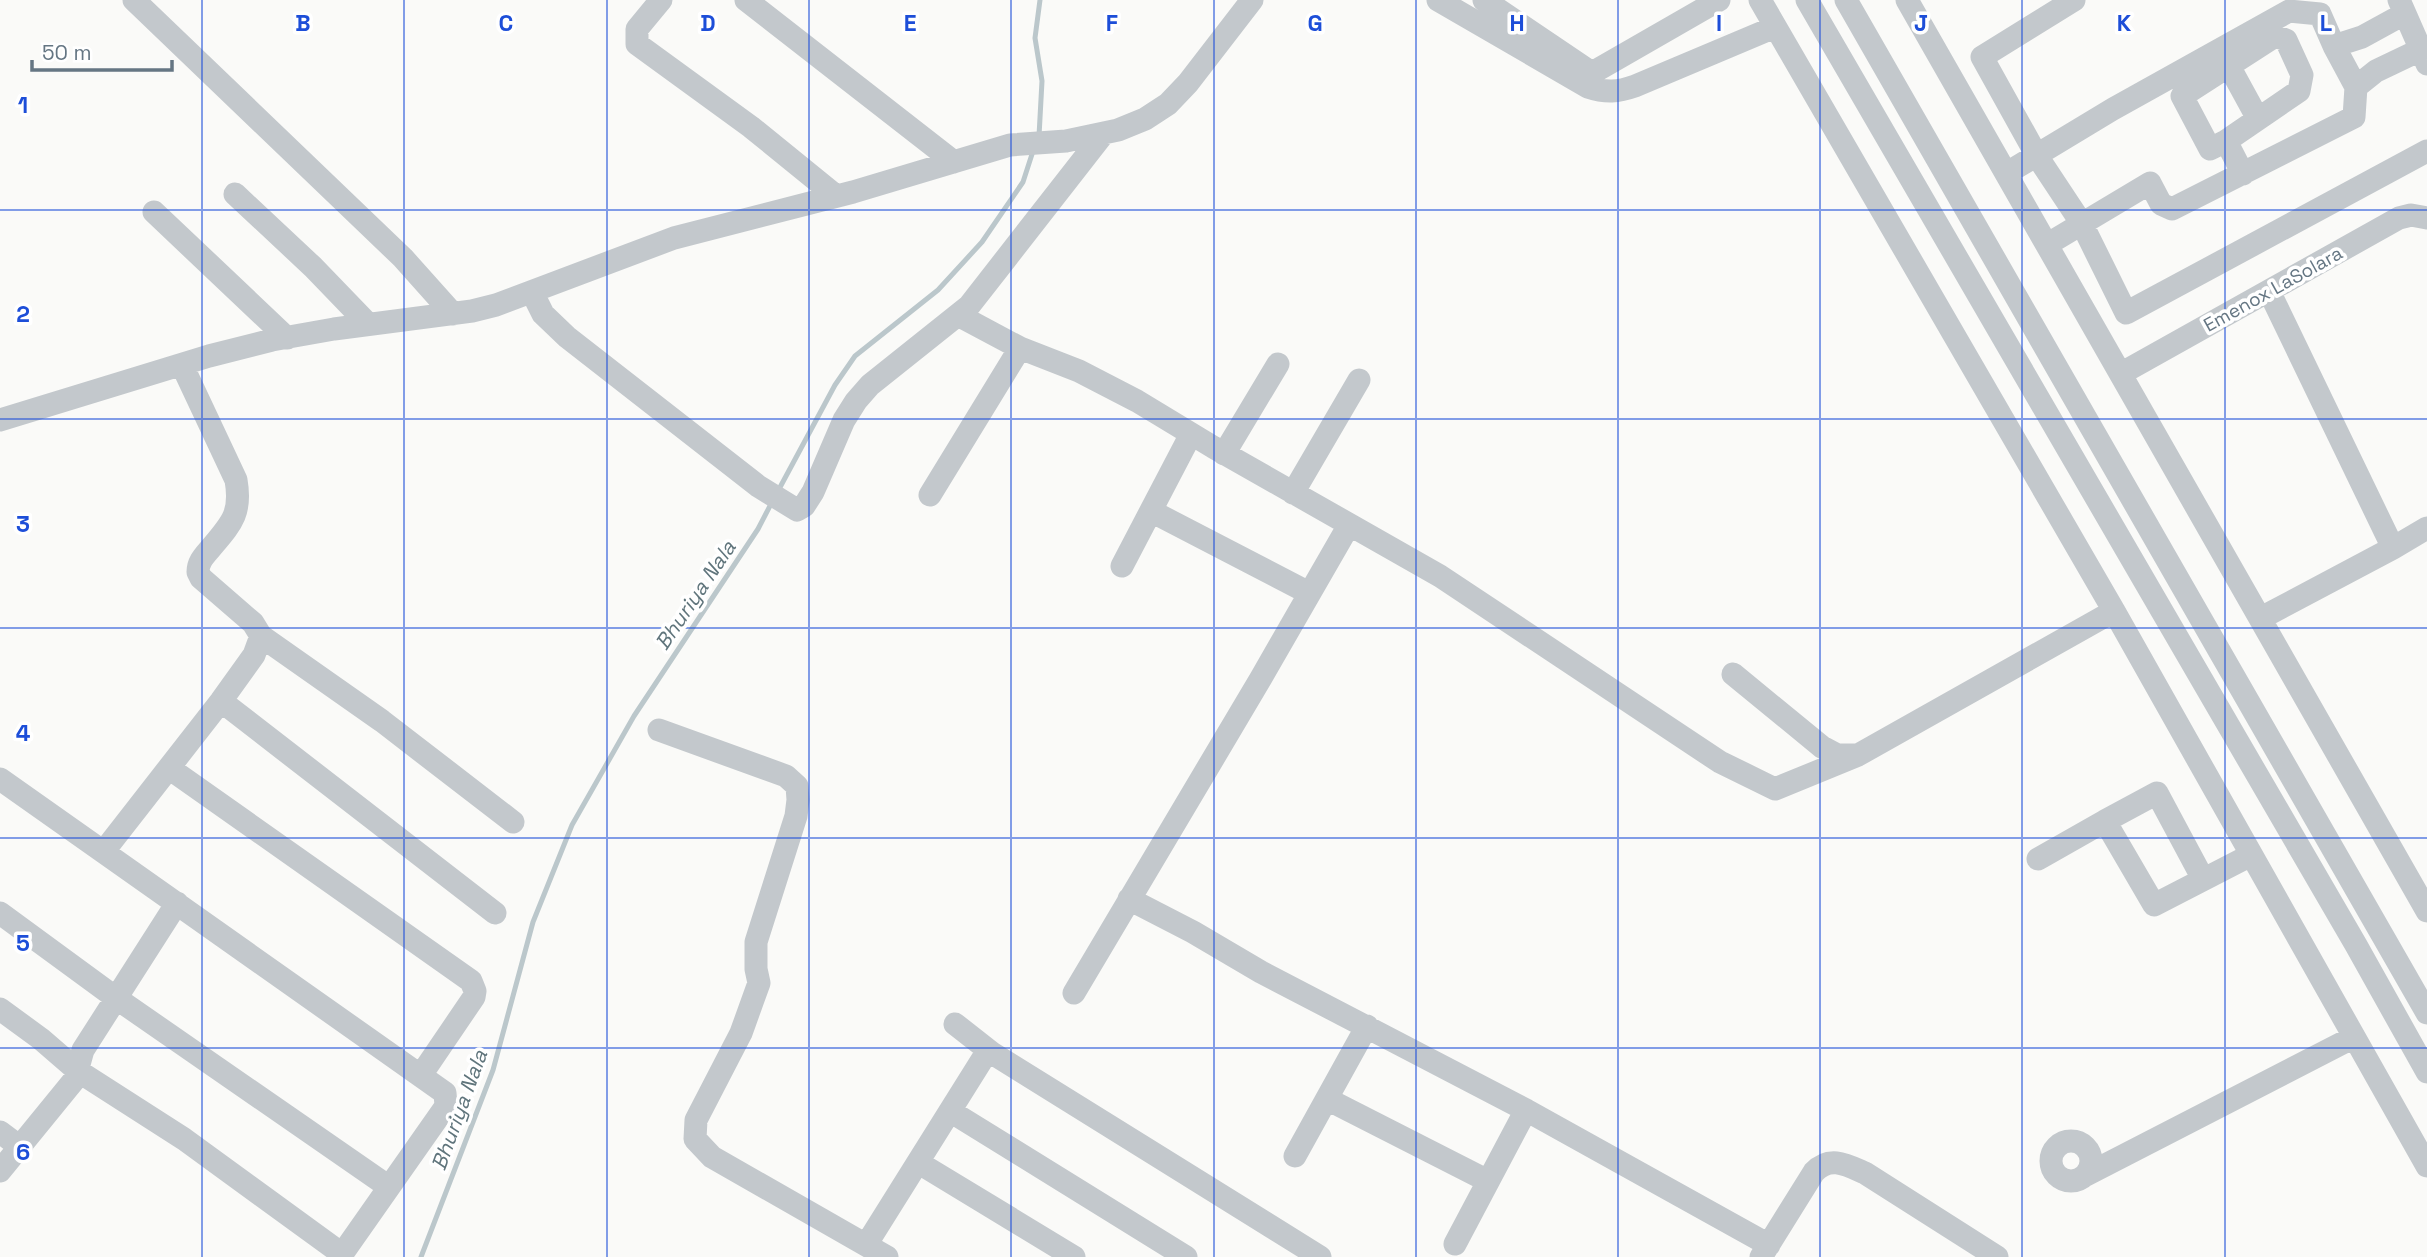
<svg xmlns="http://www.w3.org/2000/svg" width="2427" height="1257" viewBox="0 0 2427 1257" font-family="'Space Grotesk',sans-serif">
	<rect width="100%" height="100%" fill="#fafaf8"/>
	<g fill="none" stroke-linecap="round" stroke-linejoin="round">
		<path stroke="#bbc7cb" stroke-width="5" d="M1039,136L1042,81L1035,38L1040,0
			M778,491L835,385L855,356L938,290L982,242L1023,182L1034,148
			M421,1257L493,1070L533,922L572,825L634,716L758,529L772,502"/>
		<path stroke="#c3c8cc" stroke-width="23" d="M134,0L403,258L453,314
			M661,0L637,29V44L751,127L836,196
			M746,0L954,162
			M1438,0L1588,87C1606,93 1618,92 1635,86L1775,27
			M1484,0L1592,73L1719,0
			M1760,0L2114,611L2427,1166
			M1807,0L2356,945L2427,1072
			M1846,0L2427,1013
			M1907,0L2427,911
			M2074,0L1982,57L2037,156L2082,224L2126,313L2427,151
			M2399,0L2427,64
			M2334,46L2356,87
			M2229,66L2258,119
			M2226,141L2299,91L2302,75L2286,40L2275,36L2182,96L2210,149L2226,141L2243,174
			M2007,173L2113,109L2289,11L2320,14L2334,46L2362,37L2404,14
			M235,194L313,267L368,324
			M154,212L287,338
			M2048,244L2150,183L2161,204L2172,209L2354,117L2356,87L2376,71L2420,50
			M2269,291L2393,548L2427,528
			M532,292L543,314L567,337L758,486L797,510L804,506L813,492L844,420L856,401L870,385L969,306L1104,133
			M958,315L1020,348L1079,371L1137,401L1213,447L1440,576L1720,762L1775,789L1858,755
			M2122,373L2399,218L2411,215L2427,218
			M0,420L209,356L272,340L334,329L472,311L496,305L674,238L853,192L1010,145L1066,141L1118,130L1145,119L1168,104L1188,83L1252,0
			M1224,454L1278,364
			M1293,493L1359,380
			M930,495L1020,348
			M1151,511L1309,593
			M1122,566L1191,434
			M2261,618L2393,548
			M261,636L382,721L513,822
			M1733,674L1822,747L1837,755H1858L2114,611
			M221,701L495,913
			M659,730L786,776L797,786L798,800L796,816L756,942V969L759,983L741,1033L696,1120L695,1139L712,1157L887,1257
			M169,768L471,981L475,991L474,997L421,1075
			M0,779L445,1093L446,1106L340,1257
			M104,851L221,701L254,655L261,636L253,623L201,578L198,572C198,562 204,556 210,549C231,524 242,514 236,480L182,365
			M2038,859L2105,821
			M2203,879L2157,793L2105,821L2154,905L2251,855
			M1129,899L1193,932L1261,972L1526,1110L1769,1245
			M0,913L116,998L389,1187
			M1074,993L1261,678L1349,525
			M0,1009L41,1039L78,1071L184,1139L342,1254
			M955,1024L992,1053
			M1327,1099L1488,1181
			M950,1111L1186,1257
			M0,1132L20,1147
			M2051 1161a20 20 0 1 1 40 0a20 20 0 1 1-40 0Z
			M1295,1156L1367,1026
			M919,1163L1074,1257
			M0,1171L75,1079L83,1050L177,903
			M2084,1176L2354,1037
			M1455,1244L1526,1110
			M866,1245L985,1055L992,1053L1320,1257
			M1761,1257L1814,1172C1830,1155 1847,1165 1865,1173L1997,1257"/>
	</g>
	<path fill="none" stroke="#1d4ed8" stroke-width="2" stroke-opacity="0.55" d="M202,0V1257M404,0V1257M607,0V1257M809,0V1257M1011,0V1257M1214,0V1257M1416,0V1257M1618,0V1257M1820,0V1257M2022,0V1257M2225,0V1257M0,210H2427M0,419H2427M0,628H2427M0,838H2427M0,1048H2427"/>
	<g text-anchor="middle" dominant-baseline="central" stroke-width="7" stroke-linejoin="round" paint-order="stroke">
		<g font-size="19" fill="#657683" stroke="#fff">
			<text transform="translate(2273 289) rotate(-29)">Emenox LaSolara</text>
		</g>
		<g font-size="21" font-style="italic" fill="#60757c" stroke="#fff">
			<text transform="translate(695 595) rotate(-56)">Bhuriya Nala</text>
			<text transform="translate(459 1110) rotate(-70)">Bhuriya Nala</text>
		</g>
	</g>
	<g font-size="23" text-anchor="middle" font-weight="bold" fill="#1d4ed8" stroke="#fff" stroke-width="7" stroke-linejoin="round" paint-order="stroke">
		<text x="303" y="31">B</text>
		<text x="506" y="31">C</text>
		<text x="708" y="31">D</text>
		<text x="910" y="31">E</text>
		<text x="1112" y="31">F</text>
		<text x="1315" y="31">G</text>
		<text x="1517" y="31">H</text>
		<text x="1719" y="31">I</text>
		<text x="1921" y="31">J</text>
		<text x="2124" y="31">K</text>
		<text x="2326" y="31">L</text>
		<text x="23" y="113">1</text>
		<text x="23" y="322">2</text>
		<text x="23" y="532">3</text>
		<text x="23" y="741">4</text>
		<text x="23" y="951">5</text>
		<text x="23" y="1160">6</text>
	</g>
	<path d="M32 60v10h140v-10" fill="none" stroke="#657683" stroke-width="3.5"/>
	<text x="42" y="60" font-size="21" fill="#657683" stroke="#ffffff" stroke-width="5" paint-order="stroke">50 m</text>
</svg>
